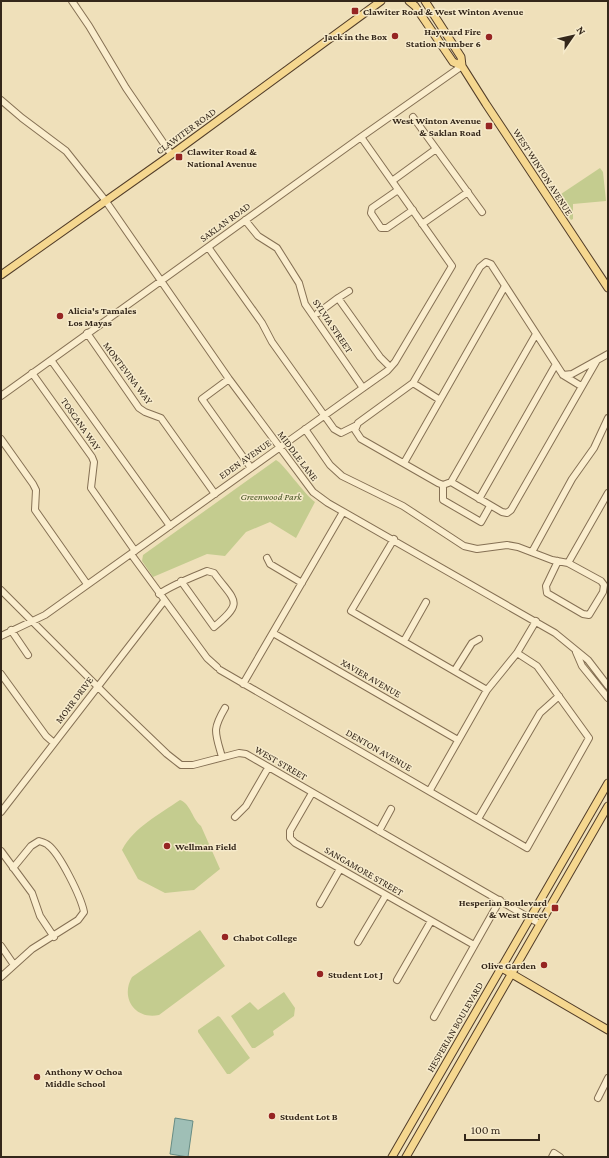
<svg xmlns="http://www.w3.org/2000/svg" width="609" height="1158" viewBox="0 0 609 1158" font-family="'Crimson Pro',serif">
	<rect width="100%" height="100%" fill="#efe0ba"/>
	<path fill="#c4cc8f" d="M600,168L603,172L606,201L573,204V219L571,220L557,199L558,196Z
		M276,460C283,463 304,494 315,502L296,538L270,522L246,532L225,556L207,554L153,577L142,561L143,555Z
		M180,800C191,804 192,819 201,826L220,869L194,890L165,893L138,879L122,850C134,827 160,814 180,800Z
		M200,930L225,966L159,1015C135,1020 120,998 132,977Z
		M284,992L295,1008L294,1016L273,1031L274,1035L255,1048H252L231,1016L250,1002L258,1010Z
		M218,1016L220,1017L250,1058L230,1074H227L198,1032V1030Z"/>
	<path fill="#9fbfb6" stroke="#678c84" d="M175,1118L193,1121L188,1157L170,1154Z"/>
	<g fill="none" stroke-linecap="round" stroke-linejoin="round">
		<defs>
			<path id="minor" d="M72,1L89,26L126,88L171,154
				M1,100L22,118L66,151L105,200L229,379L313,492L328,503L555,633L588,660L608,686
				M413,117L482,212
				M392,181L436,149
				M398,190L372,208L371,213L381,228H387L413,210
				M245,220L258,236L277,248L299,283L305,304L363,388
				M422,224L468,192
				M208,247L262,323L272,342L334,429L341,433L355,426
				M338,298L349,291
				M318,313L338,298L380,357L390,367
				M87,333L139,408L145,412L161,418L215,494
				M51,360L170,526
				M32,373L92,457L94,462L91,488L135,551
				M563,375L572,374L608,354
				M229,379L202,399L251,468
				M413,383L440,400
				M581,386L563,375L491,264L486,262L480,267L413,383L358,423L355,430L361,439L438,483L443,485L451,482L502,512L507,513L511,510L596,362
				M1,396L361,137L462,66
				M305,429L330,465L342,476L403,506L464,546L477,549L507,545L518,547L552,560L568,563L601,581L604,585L603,592L589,615L583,614L547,593L546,586L558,561
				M1,439L33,484L36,490L35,510L87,584
				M404,463L505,286
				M451,482L536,334
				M443,485V500L481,522L490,506
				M479,499L556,364
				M394,539L351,611L487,690
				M532,552L572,479L594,448L608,418
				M131,554L207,658L217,667
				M267,558L270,564L302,583
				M568,563L608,493
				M1,590L113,702L167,754L181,765H193L239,753L246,754L540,924
				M159,594C174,584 190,578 207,571L214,573C235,602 245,601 214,627L181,581
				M11,630L28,655
				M273,633L458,740
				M1,636L45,615L363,388L387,371L395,362L452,266L361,137
				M404,641L426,602
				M576,652L582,666L608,698
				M220,670L527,848L589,738L537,666L517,653
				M455,670L472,643L479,639
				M1,674L46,736L54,743
				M243,684L343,512
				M222,757C215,732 212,730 225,708
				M430,790L487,690L517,653L536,621
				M312,793L290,831V838L295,843L474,945
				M1,812L164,601
				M235,817L246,806L268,768
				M478,819L540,713L559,696
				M379,831L391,809
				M1,851L32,893L40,916L54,937
				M320,904L340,869
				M358,942L386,895
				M1,946L14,965
				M1,977L32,949L78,920L84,912C81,897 60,854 48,845C46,843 42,842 39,841L31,846L13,868
				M397,980L431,921
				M434,1017L500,900
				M598,1098L608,1078
				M552,1157L554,1153L560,1157"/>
			<path id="major" d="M409,1L415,6L453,62L462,66
				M425,1L461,57L462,66L486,104L608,288
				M1,275L175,152L381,1
				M500,967L608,1030
				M392,1157L608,783
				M406,1157L608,806"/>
		</defs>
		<use href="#minor" stroke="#857054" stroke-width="8"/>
		<use href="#major" stroke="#523d29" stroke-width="9"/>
		<use href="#minor" stroke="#faedcd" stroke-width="6"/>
		<use href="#major" stroke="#f5d78f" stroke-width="7"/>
	</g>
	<g fill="#962523" stroke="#f6eaca" stroke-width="1.5">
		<rect x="351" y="7" width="8" height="8" rx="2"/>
		<circle cx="395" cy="36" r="4"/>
		<circle cx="489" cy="37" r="4"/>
		<rect x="485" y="122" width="8" height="8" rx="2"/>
		<rect x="175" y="153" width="8" height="8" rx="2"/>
		<circle cx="60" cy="316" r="4"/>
		<circle cx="167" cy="846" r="4"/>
		<rect x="551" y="904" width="8" height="8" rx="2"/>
		<circle cx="225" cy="937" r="4"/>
		<circle cx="544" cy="965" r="4"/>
		<circle cx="320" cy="974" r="4"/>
		<circle cx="37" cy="1077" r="4"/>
		<circle cx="272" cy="1116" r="4"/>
	</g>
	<g text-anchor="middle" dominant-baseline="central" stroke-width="3" stroke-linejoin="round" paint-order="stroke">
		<g font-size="10" font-weight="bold" fill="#34271a" stroke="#f6eaca" text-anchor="start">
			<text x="363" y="11">Clawiter Road &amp; West Winton Avenue</text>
			<text x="481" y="31" text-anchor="end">Hayward Fire<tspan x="481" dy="12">Station Number 6</tspan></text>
			<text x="387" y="36" text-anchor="end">Jack in the Box</text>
			<text x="481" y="120" text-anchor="end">West Winton Avenue<tspan x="481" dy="12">&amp; Saklan Road</tspan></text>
			<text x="187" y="151">Clawiter Road &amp;<tspan x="187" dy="12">National Avenue</tspan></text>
			<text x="68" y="310">Alicia's Tamales<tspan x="68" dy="12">Los Mayas</tspan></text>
			<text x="175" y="846">Wellman Field</text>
			<text x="547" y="902" text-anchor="end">Hesperian Boulevard<tspan x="547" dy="12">&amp; West Street</tspan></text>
			<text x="233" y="937">Chabot College</text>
			<text x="536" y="965" text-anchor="end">Olive Garden</text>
			<text x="328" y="974">Student Lot J</text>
			<text x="45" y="1071">Anthony W Ochoa<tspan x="45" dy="12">Middle School</tspan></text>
			<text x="280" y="1116">Student Lot B</text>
		</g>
		<g font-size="10" fill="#34271a" stroke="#f6eaca">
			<text transform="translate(186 131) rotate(-36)">CLAWITER ROAD</text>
			<text transform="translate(543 172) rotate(57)">WEST WINTON AVENUE</text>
			<text transform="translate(225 222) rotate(-36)">SAKLAN ROAD</text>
			<text transform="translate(333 326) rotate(56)">SYLVIA STREET</text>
			<text transform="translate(128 373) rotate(53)">MONTEVINA WAY</text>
			<text transform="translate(81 424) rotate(55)">TOSCANA WAY</text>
			<text transform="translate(298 456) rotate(53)">MIDDLE LANE</text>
			<text transform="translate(245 459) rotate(-35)">EDEN AVENUE</text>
			<text transform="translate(371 678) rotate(30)">XAVIER AVENUE</text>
			<text transform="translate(74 700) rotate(-53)">MOHR DRIVE</text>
			<text transform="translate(379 750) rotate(30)">DENTON AVENUE</text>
			<text transform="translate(281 763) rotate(30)">WEST STREET</text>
			<text transform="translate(364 871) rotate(30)">SANGAMORE STREET</text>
			<text transform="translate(455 1027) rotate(-60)">HESPERIAN BOULEVARD</text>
		</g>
		<g font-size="10" font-style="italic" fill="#435120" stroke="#f6eaca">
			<text x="271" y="496">Greenwood Park</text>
		</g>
	</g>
	<rect width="609" height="1158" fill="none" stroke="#34271a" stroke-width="4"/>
	<g transform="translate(573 36) rotate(56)" stroke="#f6eaca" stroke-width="3" paint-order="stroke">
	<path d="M0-3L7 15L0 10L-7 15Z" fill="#34271a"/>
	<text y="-6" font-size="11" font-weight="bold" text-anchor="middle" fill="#34271a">N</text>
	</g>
	<path d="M465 1134v6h74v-6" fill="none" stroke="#34271a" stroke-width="2"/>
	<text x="471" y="1134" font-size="12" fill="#34271a" stroke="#f6eaca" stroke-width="3" paint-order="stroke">100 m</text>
</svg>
